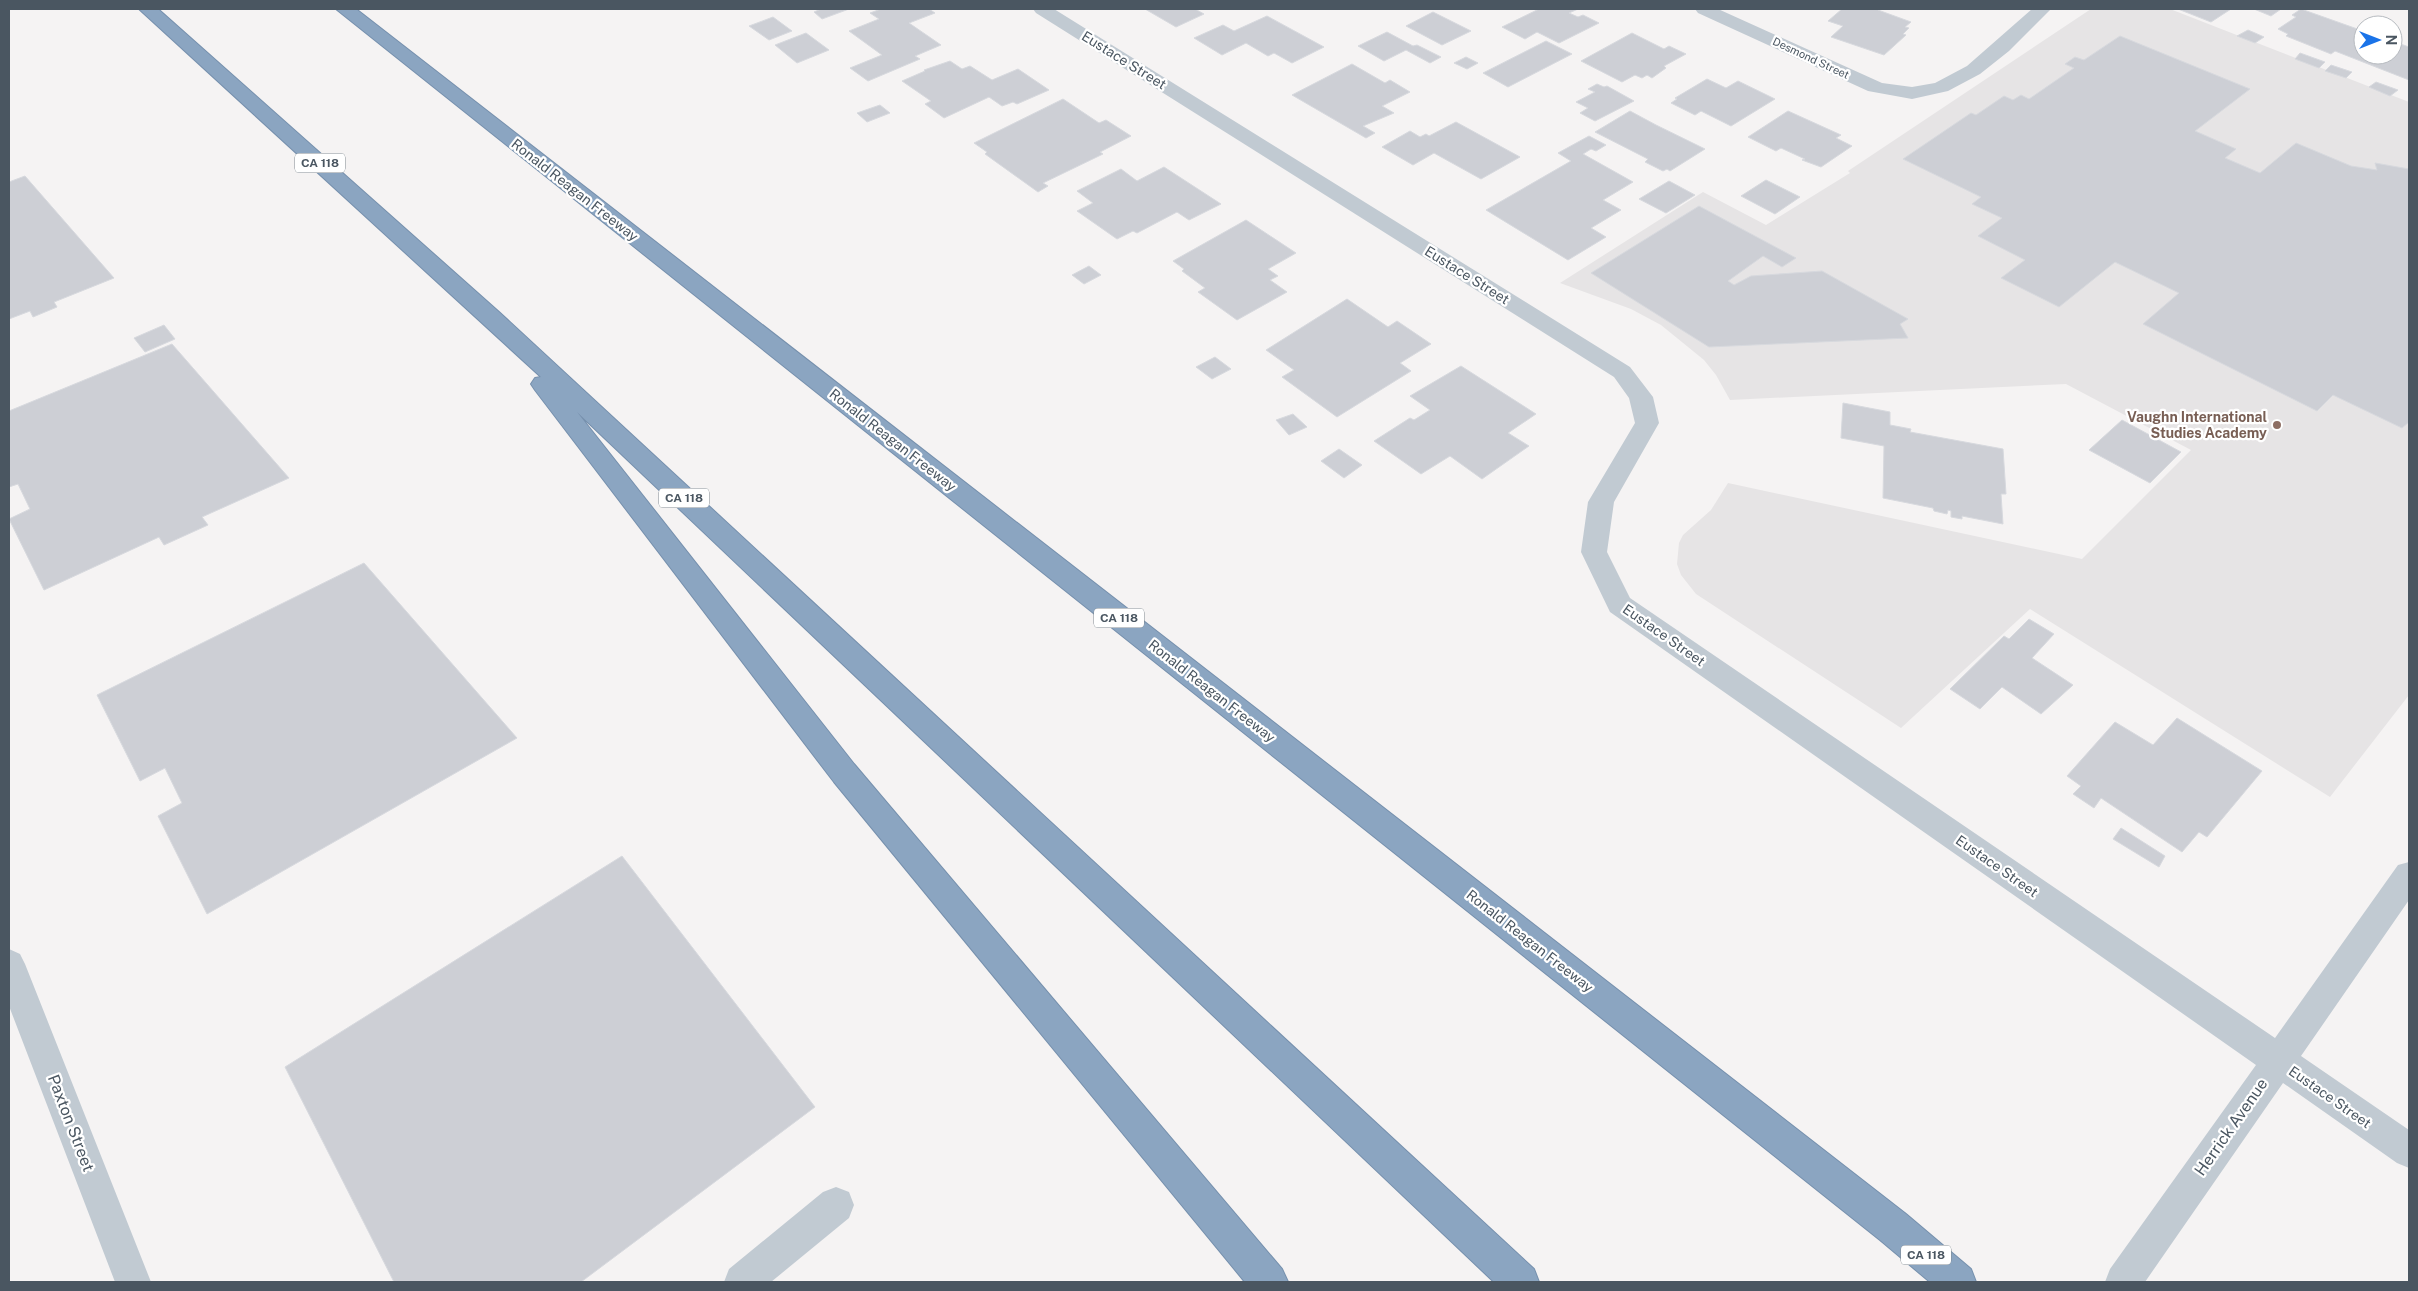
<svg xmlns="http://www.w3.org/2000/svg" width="2418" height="1291" viewBox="0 0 2418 1291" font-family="'Public Sans',sans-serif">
	<rect width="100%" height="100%" fill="#f5f3f3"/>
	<path fill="#e6e4e5" d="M2091,9H2170L2409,102V695L2330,797L2030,609L1901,728L1696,594L1681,575L1677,564L1679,543L1683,535L1711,510L1728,483L2082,559L2191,450L2066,384L1730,400L1716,375L1704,360L1661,325L1631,309L1560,283L1703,192L1766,225L1850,173L1848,171Z"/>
	<path fill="#cdcfd5" stroke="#d7d9de" d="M821,9H849L822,19L814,12Z
		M881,9H929L935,13L909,23L941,45L915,56L920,59L868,81L850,68L882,55L849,31L879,19L870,13Z
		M1145,9H1195L1204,14L1176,27Z
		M1539,9H1578L1569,13L1578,17L1583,15L1599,23L1559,43L1537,32L1525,39L1502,27Z
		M1842,9H1879L1878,10L1911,22L1905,27L1909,28L1903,34L1906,35L1884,55L1831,37L1843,26L1828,21Z
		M2178,9H2231L2211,22Z
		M2254,9H2281L2271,16Z
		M2301,9L2363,31V55H2393L2395,42L2409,47V80L2335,51L2331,54L2286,36L2288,34L2278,29L2296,17L2292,15Z
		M1433,12L1471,31L1442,45L1406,26Z
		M1267,16L1324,47L1292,63L1274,53L1268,56L1246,43L1222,55L1194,38L1223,25L1234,31Z
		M773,17L792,31L769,40L749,26Z
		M2248,30L2255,33L2264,37L2255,43L2237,36Z
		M1387,32L1413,46L1417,45L1441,57L1430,63L1406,50L1384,61L1358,46Z
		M806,33L829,50L797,63L775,45Z
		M1632,33L1664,49L1669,46L1686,54L1664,66L1666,68L1652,78L1647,75L1642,78L1635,75L1622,82L1581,61Z
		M2120,36L2250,89L2195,131L2236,149L2225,158L2260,173L2296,143L2351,166L2377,170L2375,163L2409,169V422L2402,428L2333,395L2317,411L2143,324L2179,293L2115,262L2059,307L2001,278L2025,260L1978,236L2002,218L1972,204L1981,197L1903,159L1971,113L1976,115L2004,96L2013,100L2021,95L2029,99L2074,68L2065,64L2075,57L2084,60Z
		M1546,41L1572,54L1508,87L1483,73Z
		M2300,53L2325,62L2319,68L2295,59Z
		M1466,57L1478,63L1467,69L1454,63Z
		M950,61L962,69L970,66L992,80L1018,69L1049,90L1017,104L1013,102L1002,106L989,97L944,118L925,104L931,101L902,81L925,71L924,70Z
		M1352,64L1385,83L1390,80L1410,92L1382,106L1394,113L1363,126L1375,133L1366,138L1292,95Z
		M2331,65L2352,72L2346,78L2325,71Z
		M1707,79L1726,88L1738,81L1775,99L1731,126L1701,111L1695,115L1671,103L1677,99L1675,98Z
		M2376,82L2398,90L2390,96L2369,87Z
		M1597,84L1604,87L1607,86L1634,101L1595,121L1580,113L1588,108L1576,102L1595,92L1588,89Z
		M1063,99L1099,123L1106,120L1131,136L1100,152L1103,154L1043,183L1048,186L1038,192L985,154L987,152L974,143Z
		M880,105L890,113L867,122L857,113Z
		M1630,111L1656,125L1705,149L1670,171L1667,169L1663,171L1645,162L1648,159L1595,132Z
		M1788,111L1841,135L1836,138L1852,146L1821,167L1802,160L1805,159L1781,148L1776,151L1748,137Z
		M1456,122L1520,157L1481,179L1434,153L1413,165L1382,147L1410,131L1420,137L1426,134L1429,136Z
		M1589,136L1606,145L1596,151L1591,149L1583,154L1633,182L1603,200L1621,210L1591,228L1606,237L1568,260L1486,210L1571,161L1558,153Z
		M1164,167L1221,204L1189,220L1177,212L1137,233L1133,231L1117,239L1077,211L1093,203L1077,191L1121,169L1137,181Z
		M25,176L114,278L54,302L57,307L33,317L30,311L9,319V182Z
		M1766,180L1800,197L1775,214L1741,196Z
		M1669,181L1695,195L1666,213L1639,199Z
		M1699,206L1796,258L1782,267L1763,256L1728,281L1734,285L1751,276L1822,271L1908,319L1900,324L1908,338L1709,347L1591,273Z
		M1246,220L1296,253L1268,269L1278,276L1270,280L1287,292L1237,320L1198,292L1205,288L1182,271L1184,269L1173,261Z
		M1089,266L1101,275L1084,284L1072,275Z
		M1347,299L1388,327L1397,321L1431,344L1400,363L1411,371L1337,417L1282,377L1294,370L1266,350Z
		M164,325L175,339L145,352L134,338Z
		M172,344L289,478L202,517L208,525L164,545L159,537L44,590L9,519L30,509L18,484L9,487V411Z
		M1215,357L1231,369L1212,379L1196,367Z
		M1461,366L1536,414L1508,433L1529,446L1482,479L1450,456L1421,474L1374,441L1410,418L1414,420L1430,410L1410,396Z
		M1843,403L1890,412V425L1911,429L1910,432L2003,449L2006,494H2001L2003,524L1962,516V519L1951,517V511L1948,510L1947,514L1934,511L1933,508L1883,498L1884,446L1841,438Z
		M1293,414L1307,427L1289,435L1276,420Z
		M2122,420L2181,452L2150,483L2089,450Z
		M1339,449L1362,465L1344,478L1321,461Z
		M364,563L517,738L207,914L158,816L182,803L165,768L140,781L97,695Z
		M2029,619L2054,634L2032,658L2073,685L2041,714L2002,687L1980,709L1950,689L2004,636L2009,639Z
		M2177,718L2262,771L2207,837L2199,832L2182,852L2101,798L2094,808L2073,794L2081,786L2067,776L2115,722L2153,745Z
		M2121,828L2165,856L2159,867L2113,839Z
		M622,856L815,1107L581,1282H394L285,1067Z"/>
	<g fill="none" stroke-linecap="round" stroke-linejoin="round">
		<defs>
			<path id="highway" d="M139,9H158L499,312L1534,1269L1539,1282H1494L577,412L854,764L1282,1269L1288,1282H1245L834,782L535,390L531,384L535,378L541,377Z
				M336,9H356L1906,1214L1971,1269L1976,1282H1930L1880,1240Z"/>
		</defs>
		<use href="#highway" stroke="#7690ad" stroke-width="2"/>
		<path fill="#c1cad2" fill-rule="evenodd" d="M1033,9H1054L1630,367L1653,397L1659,423L1614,502L1607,552L1630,598L2275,1038L2398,865L2409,862V900L2301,1056L2409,1130V1168L2397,1163L2283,1083L2145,1282H2105L2110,1269L2256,1065L1610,612L1581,552L1588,502L1635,423L1629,398L1614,377L1036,13Z
			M1695,9H1718L1882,83L1912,87L1935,83L1967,66L2032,9H2051L2009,51L1980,74L1948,91L1912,99L1868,91L1698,13Z
			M9,949L20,954L25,964L151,1282H115L9,1006Z
			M836,1187L849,1192L854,1205L849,1218L771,1282H724L729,1269L823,1192Z"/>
		<use href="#highway" fill="#8ba5c1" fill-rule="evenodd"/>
	</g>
	<circle fill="#8d6e63" stroke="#fff" stroke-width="2" cx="2277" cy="425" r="5"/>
	<g text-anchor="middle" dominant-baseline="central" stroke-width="4.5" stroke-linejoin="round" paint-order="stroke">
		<g font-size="11" fill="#4a5661" stroke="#fff">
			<text transform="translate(1811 58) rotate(25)">Desmond Street</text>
		</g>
		<g fill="#fff" stroke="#808990" stroke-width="1">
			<rect x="295" y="153.5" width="50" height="19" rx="4"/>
			<rect x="659" y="488.5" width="50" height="19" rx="4"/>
			<rect x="1094" y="608.5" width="50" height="19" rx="4"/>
			<rect x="1901" y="1245.5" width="50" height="19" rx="4"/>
		</g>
		<g font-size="12" font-weight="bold" fill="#4a5661">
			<text x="320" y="163">CA 118</text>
			<text x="684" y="498">CA 118</text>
			<text x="1119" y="618">CA 118</text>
			<text x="1926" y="1255">CA 118</text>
		</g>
		<g font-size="14" fill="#4a5661" stroke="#fff">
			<text transform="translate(1124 60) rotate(32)">Eustace Street</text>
			<text transform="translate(575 190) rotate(38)">Ronald Reagan Freeway</text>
			<text transform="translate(1467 275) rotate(32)">Eustace Street</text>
			<text transform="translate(893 440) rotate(38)">Ronald Reagan Freeway</text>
			<text transform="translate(1664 635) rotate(35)">Eustace Street</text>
			<text transform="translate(1212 691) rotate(38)">Ronald Reagan Freeway</text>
			<text transform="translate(1997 866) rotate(35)">Eustace Street</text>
			<text transform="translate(1530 941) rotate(38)">Ronald Reagan Freeway</text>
			<text transform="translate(2330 1097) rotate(35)">Eustace Street</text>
		</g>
		<g font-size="14" font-weight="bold" fill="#785e54" stroke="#fff" text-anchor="end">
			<text x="2267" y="417">Vaughn International<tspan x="2267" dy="16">Studies Academy</tspan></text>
		</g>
		<g font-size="16" fill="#4a5661" stroke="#fff">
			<text transform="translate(71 1123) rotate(69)">Paxton Street</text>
			<text transform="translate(2231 1127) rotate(-55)">Herrick Avenue</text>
		</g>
	</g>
	<rect width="2418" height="1291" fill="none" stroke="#4a5661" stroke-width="20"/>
	<g transform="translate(2378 40) rotate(90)"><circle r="24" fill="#ffffff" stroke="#b7bbc0"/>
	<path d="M0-4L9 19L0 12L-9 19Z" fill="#1a73e8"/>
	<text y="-8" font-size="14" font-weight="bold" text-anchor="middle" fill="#4a5661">N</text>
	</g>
</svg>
